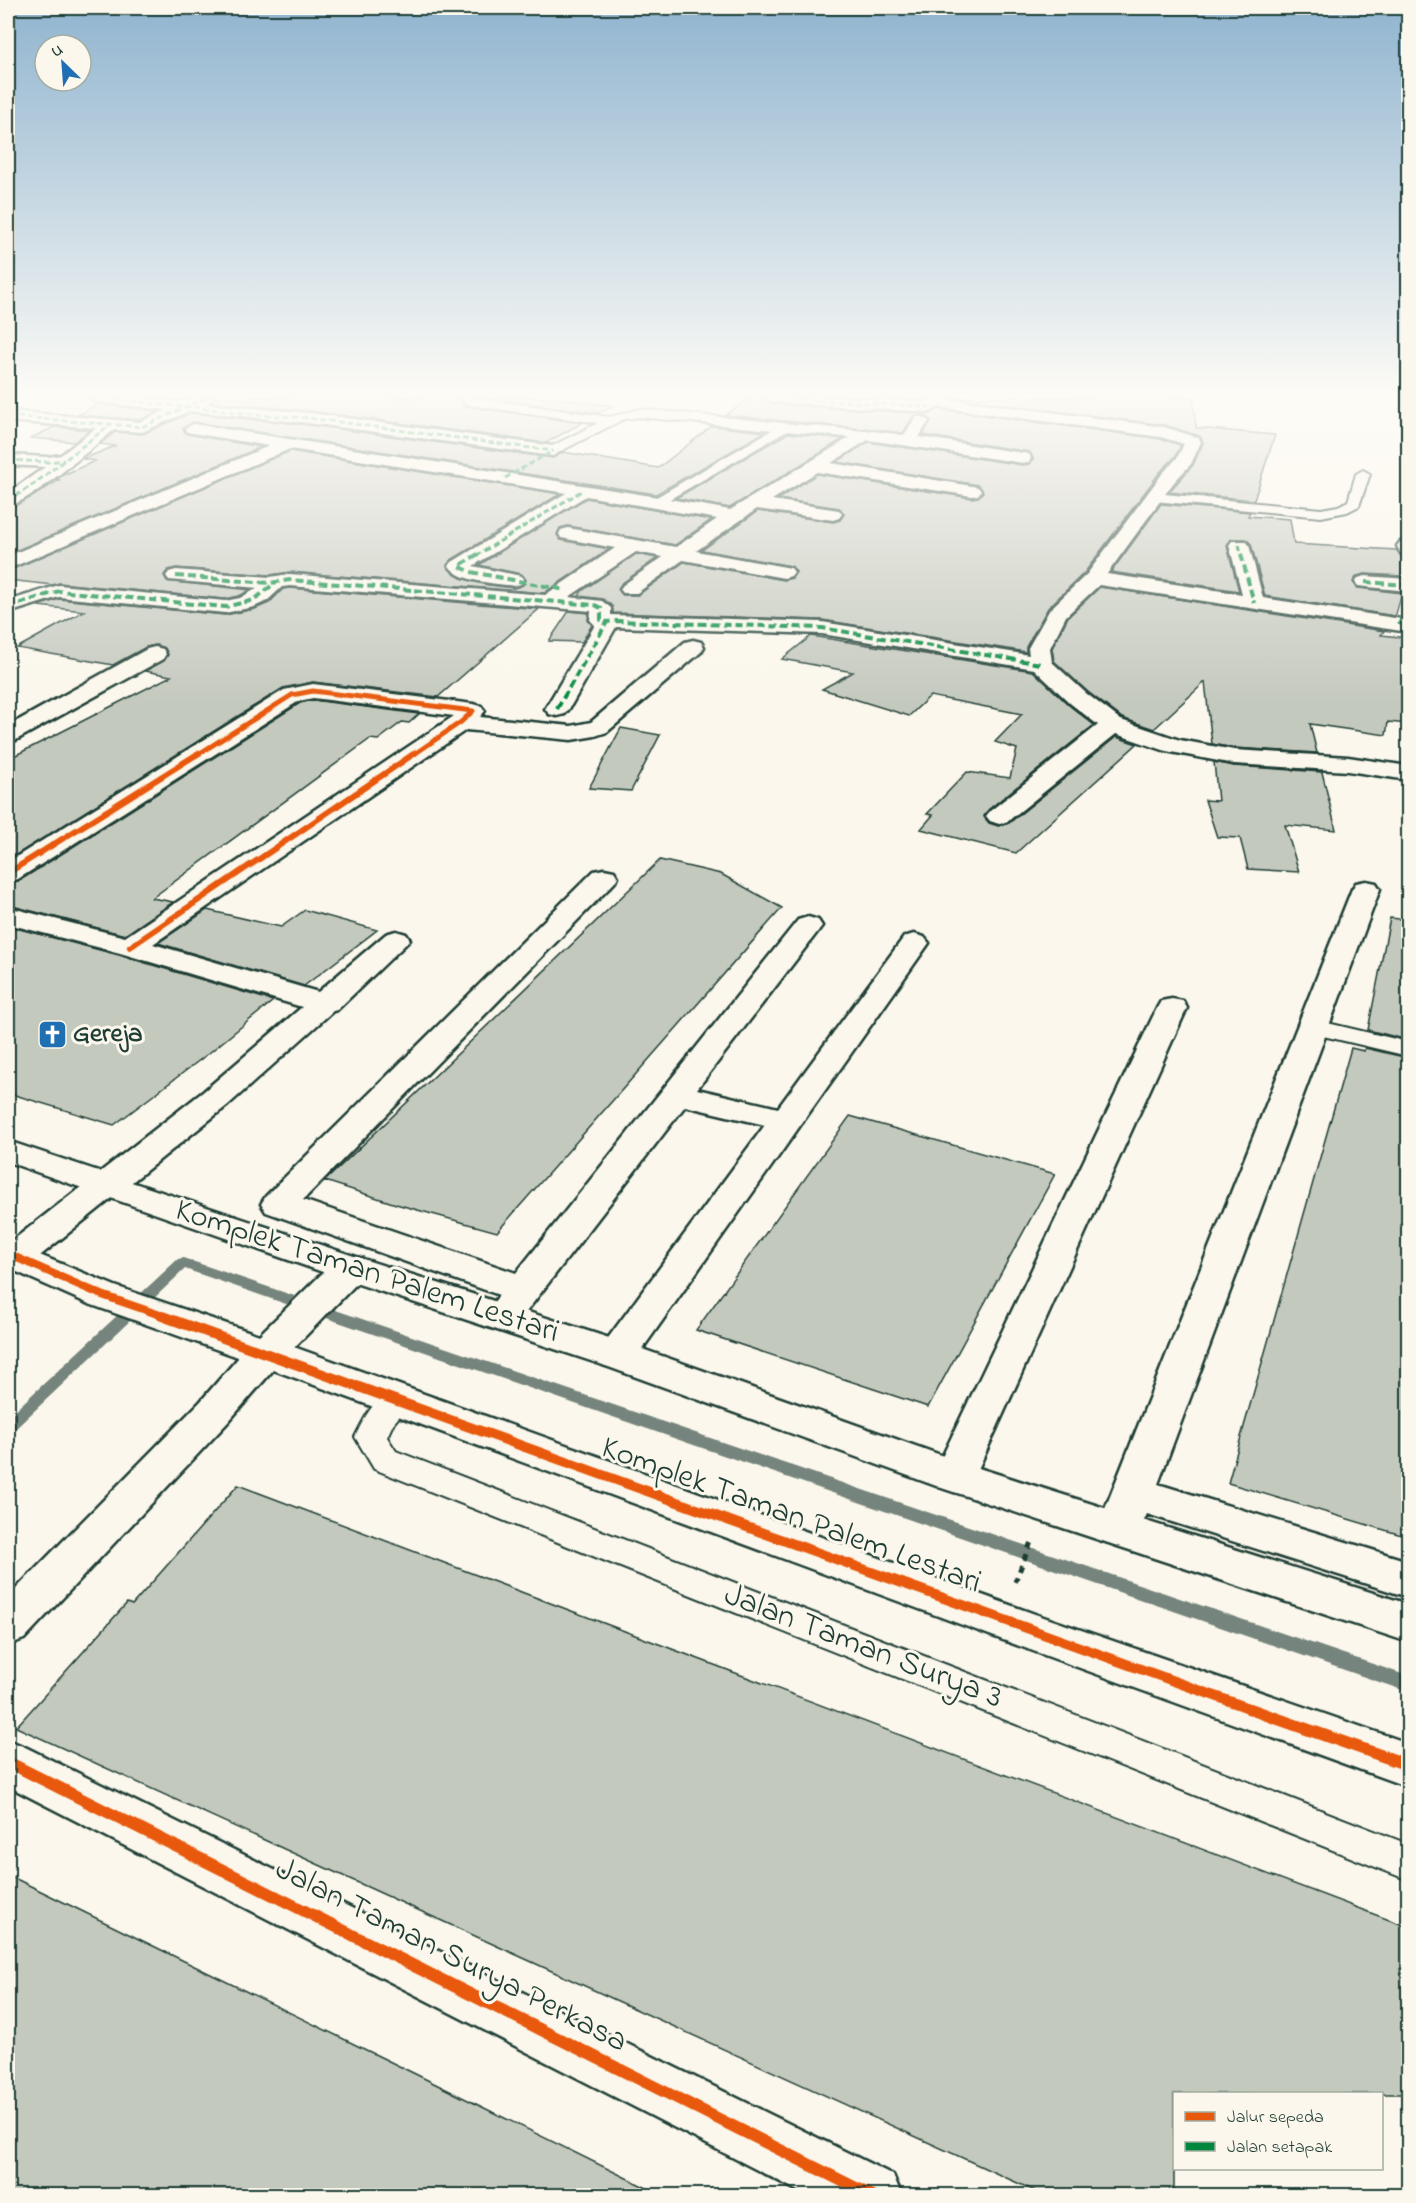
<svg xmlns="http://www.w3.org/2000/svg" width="1416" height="2203" viewBox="0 0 1416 2203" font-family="'Indie Flower',sans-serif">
	<rect width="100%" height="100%" fill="#fbf7ec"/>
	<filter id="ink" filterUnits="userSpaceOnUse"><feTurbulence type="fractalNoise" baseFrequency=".0167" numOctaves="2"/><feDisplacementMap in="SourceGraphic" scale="12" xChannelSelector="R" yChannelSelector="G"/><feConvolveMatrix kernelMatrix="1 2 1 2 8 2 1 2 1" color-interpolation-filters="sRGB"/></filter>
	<g filter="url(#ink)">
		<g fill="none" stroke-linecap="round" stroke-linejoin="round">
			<path fill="#74847b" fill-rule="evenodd" d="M183,1258L1408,1676V1692L185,1269L14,1430L8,1432V1417L178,1259Z"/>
		</g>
		<path fill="#c4c9be" stroke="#1f3d34" stroke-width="1.5" d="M215,397H462L464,406L582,423L546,443L309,411L213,402Z
			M481,397H548L613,406L599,413Z
			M751,397H763L773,404L930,414L939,409L1161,439L1181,445L1175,457L1160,472L1085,572L1048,608L1026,647V652L822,620L613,613L612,606L603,599L579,596L582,591L636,554L657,558L621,584L618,589L623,595H638L684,562L784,580L792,578L796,572L791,566L702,550L758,511L833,522L840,520L844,514L839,508L778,499L817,474L972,498L978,497L983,492L978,485L837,462L868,442L1023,465L1029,464L1033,459L1029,452L923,435L931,420L922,414L913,417L903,433L726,415Z
			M947,397H1193L1196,428L1275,435L1254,500L1169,492L1193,465L1203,443L1200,436L1164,425Z
			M98,404L159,411L140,420L78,415Z
			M190,413L309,425L553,458L563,452L658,468L712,426L765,432L656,494L193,422L183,429L187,434L261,447L8,554V508L32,497L59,480H56L63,475L95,461L83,459L115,446L100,444L115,432L143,434Z
			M54,427L90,430L74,442L31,438Z
			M788,433L843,439L730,508L676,498Z
			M290,451L560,494L451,560L447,565L453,573L461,578L488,585L514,588L523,585L526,580L521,574L479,565L586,498L711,520L675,545L568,526L560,528L557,535L561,540L609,549L544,593L290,572L270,575L176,568L168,570L164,575L167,581L251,590L239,596L225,599L59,583L53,585L8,580V571Z
			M1161,504L1250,512L1248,516L1290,519L1294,544L1396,550L1402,556L1403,576L1365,574L1357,576L1353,582L1358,588L1402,593L1396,614L1395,616L1265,596L1251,544L1246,539H1232L1227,546L1239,591L1111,572Z
			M1100,587L1384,631L1381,635L1408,638V724L1388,722L1386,735L1310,724L1317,753L1234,748L1212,744L1205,682L1154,729L1122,718L1088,692L1054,661L1052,648L1068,617Z
			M290,588L539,609L438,697L313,682L283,688L8,860V759L171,676L145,671L164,661L168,655L165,648L156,645L146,647L113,665L17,648L84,611L38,606L59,599L225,615L255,609L269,603L283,589Z
			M569,611L589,613L588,620L592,625L582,642L549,641Z
			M811,636L1033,671L1070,706L1094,725L988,810L984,817L989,823L998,826L1009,823L1116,737L1137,744L1016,853L921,829L933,815L927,814L967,772L1010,778L1017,749L995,742L1022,714L930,696L909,716L822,689L853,672L782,659Z
			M313,700L419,714L409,723L402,722L378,740L370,739L152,898L173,902L125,935L8,905V883L19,881L300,703Z
			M621,728L660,735L631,791L589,788Z
			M1214,762L1234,766L1322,772L1336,830L1285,825L1299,872L1248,869L1240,838L1217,837L1205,800L1218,801Z
			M660,860L721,874L782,908L497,1232L396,1204L325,1181Z
			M207,910L281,927L305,910L377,930L304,986L158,943Z
			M1390,918L1408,920V1040L1368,1030Z
			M8,926L119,955L273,1001L209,1053L114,1125L8,1093Z
			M1351,1048L1364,1051L1365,1048L1408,1058V1537L1228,1483Z
			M850,1116L1055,1174L928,1407L696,1330Z
			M238,1485L1408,1927V2094H1174V2196H1046L16,1727L127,1603L132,1605Z
			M8,1875L401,2067L663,2196H8Z"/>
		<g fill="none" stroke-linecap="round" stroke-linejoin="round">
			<defs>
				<path id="lane" d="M468,397L610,417L639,409L865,431L871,435L865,439L787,431L658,506L653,505L651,502L653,499L772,430L639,417L624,419L553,455L548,454L547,451L548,448L598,423L464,404V398Z
					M1363,470L1370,474L1359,506L1347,512L1321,517L1154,501L1147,497L1154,493L1321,509L1338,506L1348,501L1356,474Z
					M1315,1020L1408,1042V1056L1306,1032L1303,1027L1306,1022Z
					M397,1389L408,1392L413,1400L393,1424L387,1437L396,1451L1408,1844V1880L374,1469L355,1437C365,1417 374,1396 397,1389Z"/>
				<path id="street" d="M88,397H132L181,402L196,397H213L211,401L206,404L309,413L553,446L561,451L553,456L309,423L190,411L142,432L114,430C92,447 31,502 8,506V493L45,467L8,465V455L48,457L61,455L96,428L8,421V411L140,422L167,410L96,402Z
					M765,397H839L925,402L933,397L1164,427L1199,438L1201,442L1191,464L1174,482L1107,574L1242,594L1229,545L1232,541H1246L1249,545L1263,598L1408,620V632L1099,585L1066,616L1050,648L1052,662L1087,694L1121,720L1180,740L1234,750L1348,757L1408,766V780L1348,771L1234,764L1166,751L1116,734L1008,821L999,824L990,821L986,816L990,811L1098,725L1071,704L1034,669L822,634L616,627L569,709L565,714L557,716L549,714L545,709L595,625L590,620L591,611L290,586L282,587L267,601L254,607L225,613L59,597L8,613V601L59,585L225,601L240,598L258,588L169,580L166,576L169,572L176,570L270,577L290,574L545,595L615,548L561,538L559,534L561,530L568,528L676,547L717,519L586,496L473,566L521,576L524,580L521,584L514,586C496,583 461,583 449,566L452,562L566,493L290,449L8,569V556L269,446L187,432L185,429L193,424L658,497L730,510L859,432L865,430L904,435L915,418L921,416L929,421L919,437L1023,453L1029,454L1031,458L1029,462L1023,463L868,440L831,463L972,486L978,487L981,491L978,495L972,496L817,472L772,500L839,510L842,514L839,518L833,520L757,509L696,551L791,568L794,572L791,576L784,578L683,560L637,593H623L620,589L623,585L663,557L636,552L569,597L602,601L611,608V615L822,622L1029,655L1028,648L1050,609L1087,574L1162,474L1177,458L1184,444L1161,437L938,407L930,412L773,402Z
					M1408,541V556L1401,554L1397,546L1400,542Z
					M1365,576L1408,579V591L1358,586L1355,582L1358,578Z
					M693,640L701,642L704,647L701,652L607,732L595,736L571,740L466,730L153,944L318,992L386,934L396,931L406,934L410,940L337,1010L333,1011L228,1105L21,1271L8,1274V1244L204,1091L302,1007L120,953L8,924V907L125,937L454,716L313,698L299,701L18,879L8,881V862L284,690L313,684L473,704L481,706L485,711L480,717L571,726L591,722L685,642Z
					M155,647L163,649L166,654L163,659L16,740L8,742V726L147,649Z
					M604,869L614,871L618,877L614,883L303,1200L516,1273L798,920L808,917L818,920L822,926L697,1089L778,1108L904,937L914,934L924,937L929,943L631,1365L617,1369L603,1365L597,1355L603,1345L765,1125L685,1106L523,1316L510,1320L497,1316L491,1307L499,1295L266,1212L261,1204L266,1196L594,871Z
					M1366,881L1376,883L1380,889L1158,1484L1408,1561V1597L1147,1514L1134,1541L1119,1546L1104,1541L1097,1529L1352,889L1356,883Z
					M1172,999L1183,1001L1187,1008L975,1476L969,1487L954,1492L939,1487L933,1476L1157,1008L1161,1001Z
					M350,1256L363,1259L369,1268L363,1277L280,1362L228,1422L24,1639L8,1645V1597L200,1402L252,1342L337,1259Z
					M8,1740L25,1747L893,2175L902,2196H808L8,1786Z"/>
				<path id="secondary" d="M8,1141L363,1259L631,1345L969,1465L1408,1604V1642L939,1487L603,1365L337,1277L8,1162Z
					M8,1242L115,1286L280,1342L1035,1614L1408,1743V1787L1003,1640L252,1362L89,1304L8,1268Z"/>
			</defs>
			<use href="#lane" stroke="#1f3d34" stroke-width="4"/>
			<use href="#street" stroke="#1f3d34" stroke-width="5"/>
			<use href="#secondary" stroke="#1f3d34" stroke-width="5"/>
			<path stroke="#1f3d34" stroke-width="5" stroke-dasharray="6 6" stroke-linecap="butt" d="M1015,1582L1031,1542"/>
			<use href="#lane" fill="#fbf7ec" fill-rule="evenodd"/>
			<use href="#street" fill="#fbf7ec" fill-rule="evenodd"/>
			<use href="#secondary" fill="#fbf7ec" fill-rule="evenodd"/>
			<path stroke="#00873e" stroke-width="3" stroke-dasharray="6 3" stroke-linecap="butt" d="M96,397L182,407
				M773,397L930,407
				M185,406L259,415L309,418L553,451
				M8,416L142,427L208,397
				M8,460L48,462L64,460
				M505,478L553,451
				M8,501L34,484L111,424
				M1239,545L1242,556
				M1407,546L1408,550
				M476,556L583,490"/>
			<path stroke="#00873e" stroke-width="4" stroke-dasharray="8 4" stroke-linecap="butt" d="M478,554L459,566L471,572L565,590
				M1241,554L1254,603
				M176,576L270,583L290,580L595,605L601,608V620L607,622
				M1365,582L1408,585
				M8,607L59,591L225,607L254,600L276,582
				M1399,625L1408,603
				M557,709L607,622L616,621L822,628L1041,664"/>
			<defs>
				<path id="cycleway-far4" d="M197,755L292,695L313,691L473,711L461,722L413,755"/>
				<path id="cycleway-far3" d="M8,873L199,753
					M130,947L415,753"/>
				<path id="cycleway-far2" d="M8,1254L102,1295L166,1317"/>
				<path id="cycleway-far1" d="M162,1316L1254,1710"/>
				<path id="cycleway" d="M1250,1709L1408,1765
					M8,1762L872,2196"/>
			</defs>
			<use href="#cycleway-far4" stroke="#fbf7ec" stroke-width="8"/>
			<use href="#cycleway-far3" stroke="#fbf7ec" stroke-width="9"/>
			<use href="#cycleway-far2" stroke="#fbf7ec" stroke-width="11"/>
			<use href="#cycleway-far1" stroke="#fbf7ec" stroke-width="14"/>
			<use href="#cycleway" stroke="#fbf7ec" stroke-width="16"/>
			<use href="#cycleway-far4" stroke="#e8590c" stroke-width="5"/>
			<use href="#cycleway-far3" stroke="#e8590c" stroke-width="6"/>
			<use href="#cycleway-far2" stroke="#e8590c" stroke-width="8"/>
			<use href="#cycleway-far1" stroke="#e8590c" stroke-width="10"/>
			<use href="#cycleway" stroke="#e8590c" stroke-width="12"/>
		</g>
	</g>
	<linearGradient id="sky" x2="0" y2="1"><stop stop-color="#90b4cf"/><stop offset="0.56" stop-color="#fdfbf6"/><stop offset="1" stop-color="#fdfbf6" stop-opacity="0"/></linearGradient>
	<rect width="1416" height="705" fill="url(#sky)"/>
	<defs>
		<symbol id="church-square" viewBox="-11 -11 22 22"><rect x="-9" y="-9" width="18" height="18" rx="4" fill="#1f6fb2" stroke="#fbf7ec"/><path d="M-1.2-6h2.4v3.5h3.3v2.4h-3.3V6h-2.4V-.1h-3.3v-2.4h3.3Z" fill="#fff"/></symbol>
	</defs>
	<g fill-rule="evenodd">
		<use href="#church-square" x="36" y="1018" width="33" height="33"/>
	</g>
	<g text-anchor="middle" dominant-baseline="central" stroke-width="6" stroke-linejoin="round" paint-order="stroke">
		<g font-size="27" font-weight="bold" fill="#1f3d34" stroke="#fbf7ec" text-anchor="start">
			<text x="73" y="1034">Gereja</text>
		</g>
		<g font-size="33" fill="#1f3d34" stroke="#fbf7ec">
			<text transform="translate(367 1272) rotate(18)">Komplek Taman Palem Lestari</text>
			<text transform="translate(791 1516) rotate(20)">Komplek Taman Palem Lestari</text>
			<text transform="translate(863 1647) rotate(21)">Jalan Taman Surya 3</text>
			<text transform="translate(451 1956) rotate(27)">Jalan Taman Surya Perkasa</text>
		</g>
	</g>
	<rect width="1416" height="2203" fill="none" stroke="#fbf7ec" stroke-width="30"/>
	<rect x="15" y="15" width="1386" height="2173" fill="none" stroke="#1f3d34" stroke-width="2" filter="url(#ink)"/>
	<rect x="1173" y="2092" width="210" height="78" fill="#fbf7ec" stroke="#a3ada2" stroke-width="1.5"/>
	<rect x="1185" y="2112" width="30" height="9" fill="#e8590c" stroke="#a3ada2" stroke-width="1.5"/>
	<text x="1227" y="2122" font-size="18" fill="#1f3d34">Jalur sepeda</text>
	<rect x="1185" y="2142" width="30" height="9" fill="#00873e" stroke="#a3ada2" stroke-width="1.5"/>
	<text x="1227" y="2152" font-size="18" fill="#1f3d34">Jalan setapak</text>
	<g transform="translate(63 63) rotate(335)"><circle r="28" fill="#fbf7ec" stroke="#a3ada2" stroke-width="1.5"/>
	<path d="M0-4.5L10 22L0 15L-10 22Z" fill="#1f6fb2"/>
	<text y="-9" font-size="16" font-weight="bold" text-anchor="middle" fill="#1f3d34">U</text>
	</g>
</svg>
